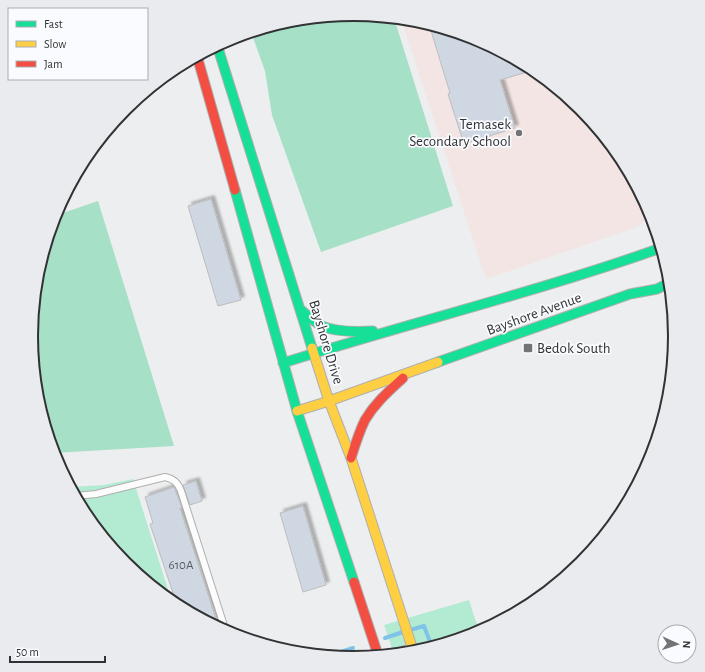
<svg xmlns="http://www.w3.org/2000/svg" width="705" height="672" viewBox="0 0 705 672" font-family="'Alegreya Sans',sans-serif">
	<defs>
		<filter id="shadow"><feDropShadow dx="3.5" dy="-3.5" stdDeviation="1" flood-color="#0004"/></filter>
	</defs>
	<rect width="100%" height="100%" fill="#edeeef"/>
	<path fill="#f2e5e3" d="M401,19L416,20L476,39L532,68L580,108L620,157L651,216L637,227L486,279Z"/>
	<path fill="#b3ebd2" d="M133,479L172,602L125,564L85,515L70,487L104,485Z
		M469,600L476,622L483,630L476,634L415,652L394,654L384,625Z"/>
	<path fill="#a6e0c6" d="M353,14L394,18L453,206L321,252L272,115L265,71L251,32L290,20Z
		M98,201L174,446L53,453L37,399L31,336L37,273L54,216Z"/>
	<g fill="none" stroke-linecap="round" stroke-linejoin="round">
		<path stroke="#7fc3e9" stroke-width="4" d="M410,630L424,626L432,647
			M385,638L403,632
			M329,656L353,648"/>
	</g>
	<path fill="#cfd7e3" stroke="#bcbdbe" filter="url(#shadow)" d="M429,24L476,39L534,70L500,80L515,128L464,144L448,94L450,93Z
		M211,199L241,300L218,306L188,206Z
		M196,481L202,501L190,505L183,485Z
		M174,487L182,508H180L219,628L177,605L150,524L153,523L145,497Z
		M303,506L326,585L303,592L280,513Z"/>
	<g fill="none" stroke-linecap="round" stroke-linejoin="round">
		<defs>
			<path id="lane" d="M75,496L96,494L165,477C174,479 178,483 181,491L226,632
				M388,654L411,647"/>
			<path id="fast" d="M217,45L312,348
				M235,190L297,411L354,582
				M301,310C307,315 314,322 322,326C336,332 357,332 373,331
				M438,362L630,294L657,289L669,283
				M283,363C409,323 537,292 661,248"/>
			<path id="slow" d="M312,348L329,401L351,458L412,647
				M297,411L329,401L438,362"/>
			<path id="jam" d="M197,56L235,190
				M351,458C355,445 359,432 365,420C375,403 389,391 403,378
				M354,582L378,655"/>
		</defs>
		<use href="#lane" stroke="#afafb0" stroke-width="8"/>
		<use href="#fast" stroke="#afafb0" stroke-width="11"/>
		<use href="#slow" stroke="#afafb0" stroke-width="11"/>
		<use href="#jam" stroke="#afafb0" stroke-width="11"/>
		<use href="#lane" stroke="#fcfcfd" stroke-width="6"/>
		<use href="#fast" stroke="#16e098" stroke-width="9"/>
		<use href="#slow" stroke="#ffcf43" stroke-width="9"/>
		<use href="#jam" stroke="#f24e42" stroke-width="9"/>
	</g>
	<g fill="#737475" stroke="#f9fbfe" stroke-width="1.5">
		<circle cx="519" cy="133" r="4"/>
		<rect x="523" y="343" width="10" height="10" rx="2"/>
	</g>
	<g text-anchor="middle" dominant-baseline="central" stroke-width="3.5" stroke-linejoin="round" paint-order="stroke">
		<g font-size="13" fill="#585b5f">
			<text x="181" y="565">610A</text>
		</g>
		<g font-size="15" fill="#313233" stroke="#f9fbfe" text-anchor="end">
			<text x="511" y="124">Temasek<tspan x="511" dy="17">Secondary School</tspan></text>
			<text x="537" y="348" text-anchor="start">Bedok South</text>
		</g>
		<g font-size="15" fill="#313233" stroke="#f9fbfe">
			<text transform="translate(534 314) rotate(-20)">Bayshore Avenue</text>
			<text transform="translate(326 342) rotate(73)">Bayshore Drive</text>
		</g>
	</g>
	<path d="M0 0H705V672H0ZM38 336a315 315 0 1 1 630 0a315 315 0 1 1-630 0Z" fill="#e9ebee" fill-rule="evenodd"/>
	<path fill="none" stroke="#313233" stroke-width="2" d="M38 336a315 315 0 1 1 630 0a315 315 0 1 1-630 0Z"/>
	<rect x="8" y="8" width="140" height="72" fill="#f9fbfe" stroke="#a9abad"/>
	<rect x="16" y="21" width="20" height="6" fill="#16e098" stroke="#a9abad"/>
	<text x="44" y="28" font-size="12" fill="#313233">Fast</text>
	<rect x="16" y="41" width="20" height="6" fill="#ffcf43" stroke="#a9abad"/>
	<text x="44" y="48" font-size="12" fill="#313233">Slow</text>
	<rect x="16" y="61" width="20" height="6" fill="#f24e42" stroke="#a9abad"/>
	<text x="44" y="68" font-size="12" fill="#313233">Jam</text>
	<g transform="translate(677 644) rotate(93)"><circle r="19" fill="#f9fbfe" stroke="#a9abad"/>
	<path d="M0-3L7 15L0 10L-7 15Z" fill="#737475"/>
	<text y="-6" font-size="11" font-weight="bold" text-anchor="middle" fill="#313233">N</text>
	</g>
	<path d="M10 656v6h95v-6" fill="none" stroke="#313233" stroke-width="2"/>
	<text x="16" y="656" font-size="12" fill="#313233" stroke="#f9fbfe" stroke-width="3" paint-order="stroke">50 m</text>
</svg>
